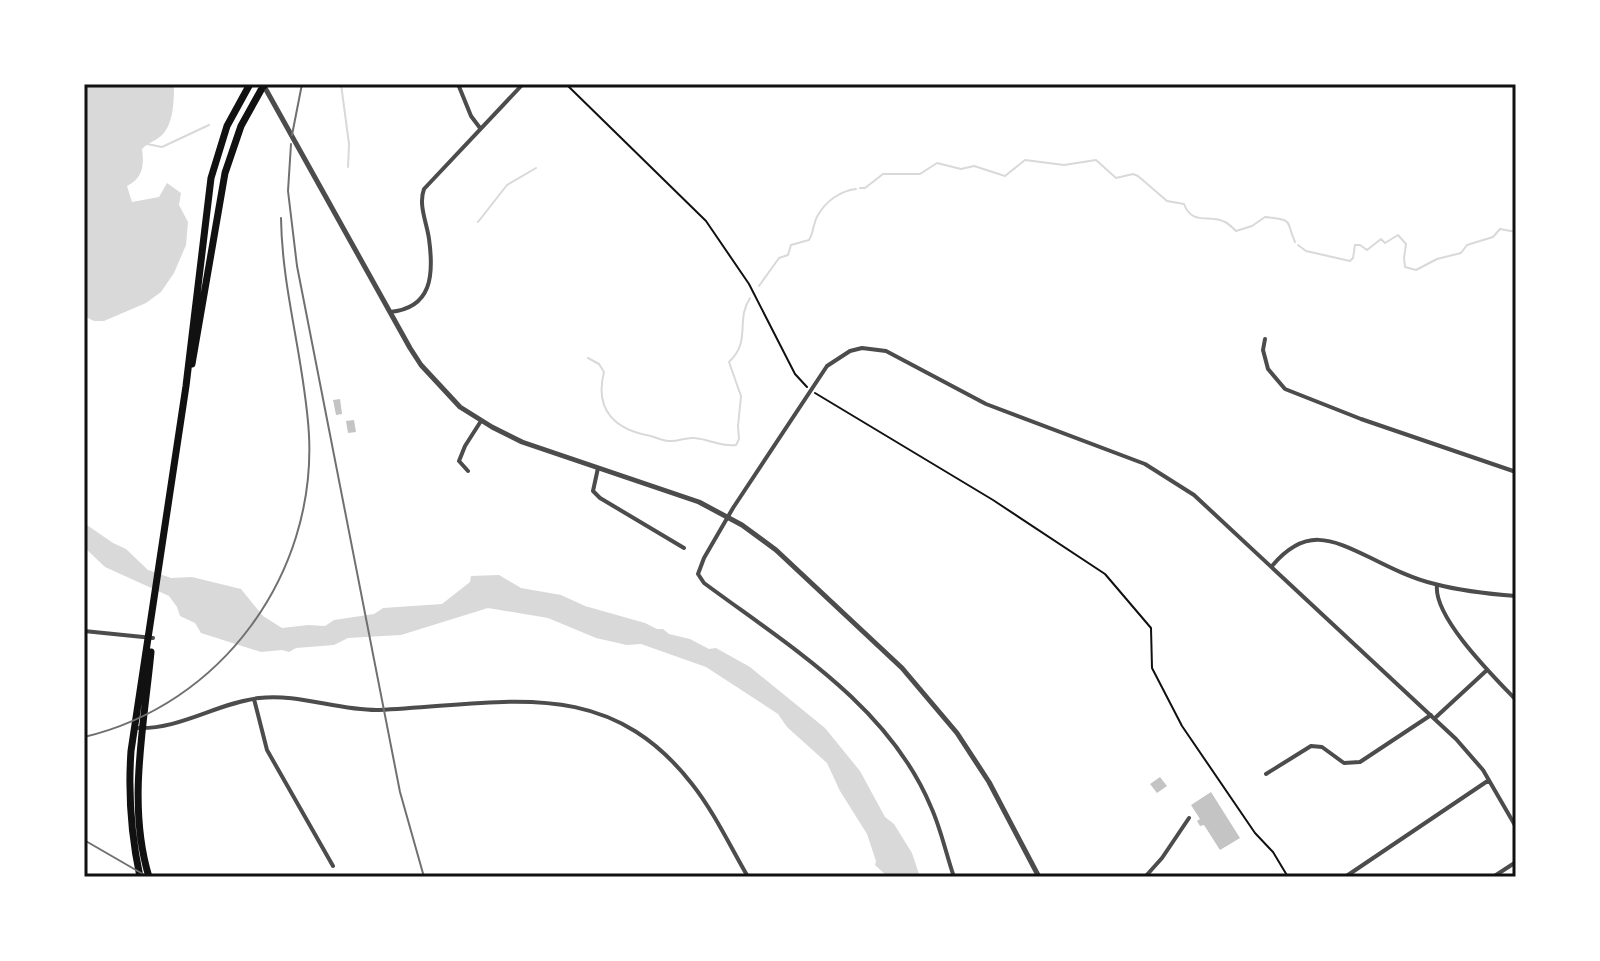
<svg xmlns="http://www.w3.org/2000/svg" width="1600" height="961" viewBox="0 0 1600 961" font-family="Montserrat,sans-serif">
	<rect width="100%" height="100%" fill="#fff"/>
	<path fill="#d9d9d9" d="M84,84H174C174,99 174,122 163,134C157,141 148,142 142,149C144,163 144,178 127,186L132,202L159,197L167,183L181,193L179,205L188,222L186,245L174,273L161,292L146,303L104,321H94L84,316Z
		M84,523L113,543L126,549L148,570L171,578L192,577L241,589L263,616L282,628L308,625L325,626L334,620L374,614L383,608L442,604L470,582L471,576L499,575L521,588L561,595L585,606L645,623L657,629H663L669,634L690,639L709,649L716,648L750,667L825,728L860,771L885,817L894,824L912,853L920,877H888L875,865L876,861L867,834L840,791L827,763L787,727L778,714L706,667L641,644L627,645L596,638L548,618L488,608L401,635L348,638L334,645L296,648L289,652L282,650L261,652L201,633L195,623L180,616L177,607L169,596L105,567L84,547Z"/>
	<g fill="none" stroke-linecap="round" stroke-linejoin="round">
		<path stroke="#d9d9d9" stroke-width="2" d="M341,84L349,144L348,167
			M147,144L162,147L209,125
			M860,188H865L883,174H920L937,163L961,169L974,166L1005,176L1025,160L1064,165L1096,160L1116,178L1133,174L1138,176L1167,201L1184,204C1192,226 1210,214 1225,222C1227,223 1234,229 1236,231L1252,226L1265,217C1296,220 1285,221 1295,242
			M478,222L507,185L536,168
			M1298,245L1306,251L1350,261L1353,258L1355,245H1360L1367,250L1381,239L1385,243L1398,235L1406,244L1404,258L1405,267L1416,270L1437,259L1461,253L1467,245L1493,237L1500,229L1516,232
			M759,286L779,258L788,255L791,245L809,240C814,232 813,223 818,215C826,201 840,191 856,189
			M588,358L599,364L604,372C594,411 616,430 651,436C658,438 663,441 669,441C678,442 685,437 694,438C709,439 721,447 736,445L739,439L738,426L741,396L729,362C752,340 735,321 750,298"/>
	</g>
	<path fill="#c4c4c4" d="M340,399L342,414L336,415L333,400Z
		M354,420L356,432L348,433L346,421Z
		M1160,777L1167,786L1157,793L1150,784Z
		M1211,792L1240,838L1220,850L1204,825L1200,826L1197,821L1200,819L1191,805Z"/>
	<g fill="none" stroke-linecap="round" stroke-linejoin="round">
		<path stroke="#111" stroke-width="2" d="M566,84L706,221L749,284L795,374L807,387
			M815,393L993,500L1105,574L1151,628L1152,668L1182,726L1255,833L1273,852L1288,877"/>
		<path stroke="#4c4c4c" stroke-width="4" d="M458,84L471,116L480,128
			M390,312C432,308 434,275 429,239C427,223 418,205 424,189L523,84
			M1265,339L1263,350L1268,369L1285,389L1361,419L1516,472
			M598,468L593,491L600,498L684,548
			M468,471L459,461L465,446L481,421
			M1272,566C1305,527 1330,538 1371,558C1391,568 1413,579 1435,584C1461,591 1489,594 1516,596
			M1437,585C1433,617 1494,677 1516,700
			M84,631L153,638
			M254,699L267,750L333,866
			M1435,718L1487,670
			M136,728C180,730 217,703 259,698C298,693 339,711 379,710C501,705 605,672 692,784C714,812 730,846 748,877
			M1266,774L1311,746L1322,747L1344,763L1360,762L1431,715
			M954,877C946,854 941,829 931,807C889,706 789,646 704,583L698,574L704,558L733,508L827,366L850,351L862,348L886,351L986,404L1145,464L1194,495L1456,739L1483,770L1516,827
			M1145,877L1162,858L1189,818
			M1345,877L1489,780
			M1493,877L1516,862"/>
		<path stroke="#4c4c4c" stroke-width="5" d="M264,86L410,348L421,365L460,407L492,427L522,442L699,502L742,525L776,550L902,668L957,733L989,782L1039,877"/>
		<path stroke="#111" stroke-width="7" d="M264,86L265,84
			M192,364L225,173L241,126L261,90
			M140,877C131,835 128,794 131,751L186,386L211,178L227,126L250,84
			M149,877C127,805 144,726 151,652"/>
		<path stroke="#707070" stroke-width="2" d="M292,135L302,84
			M291,144L288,191L297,266L400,792L424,877
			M84,737C221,705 316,575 309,435C305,362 282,292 281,218
			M84,840L148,877"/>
	</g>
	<rect width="1600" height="961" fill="none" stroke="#ffffff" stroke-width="172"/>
	<rect x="86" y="86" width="1428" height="789" fill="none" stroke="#111" stroke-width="3"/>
</svg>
